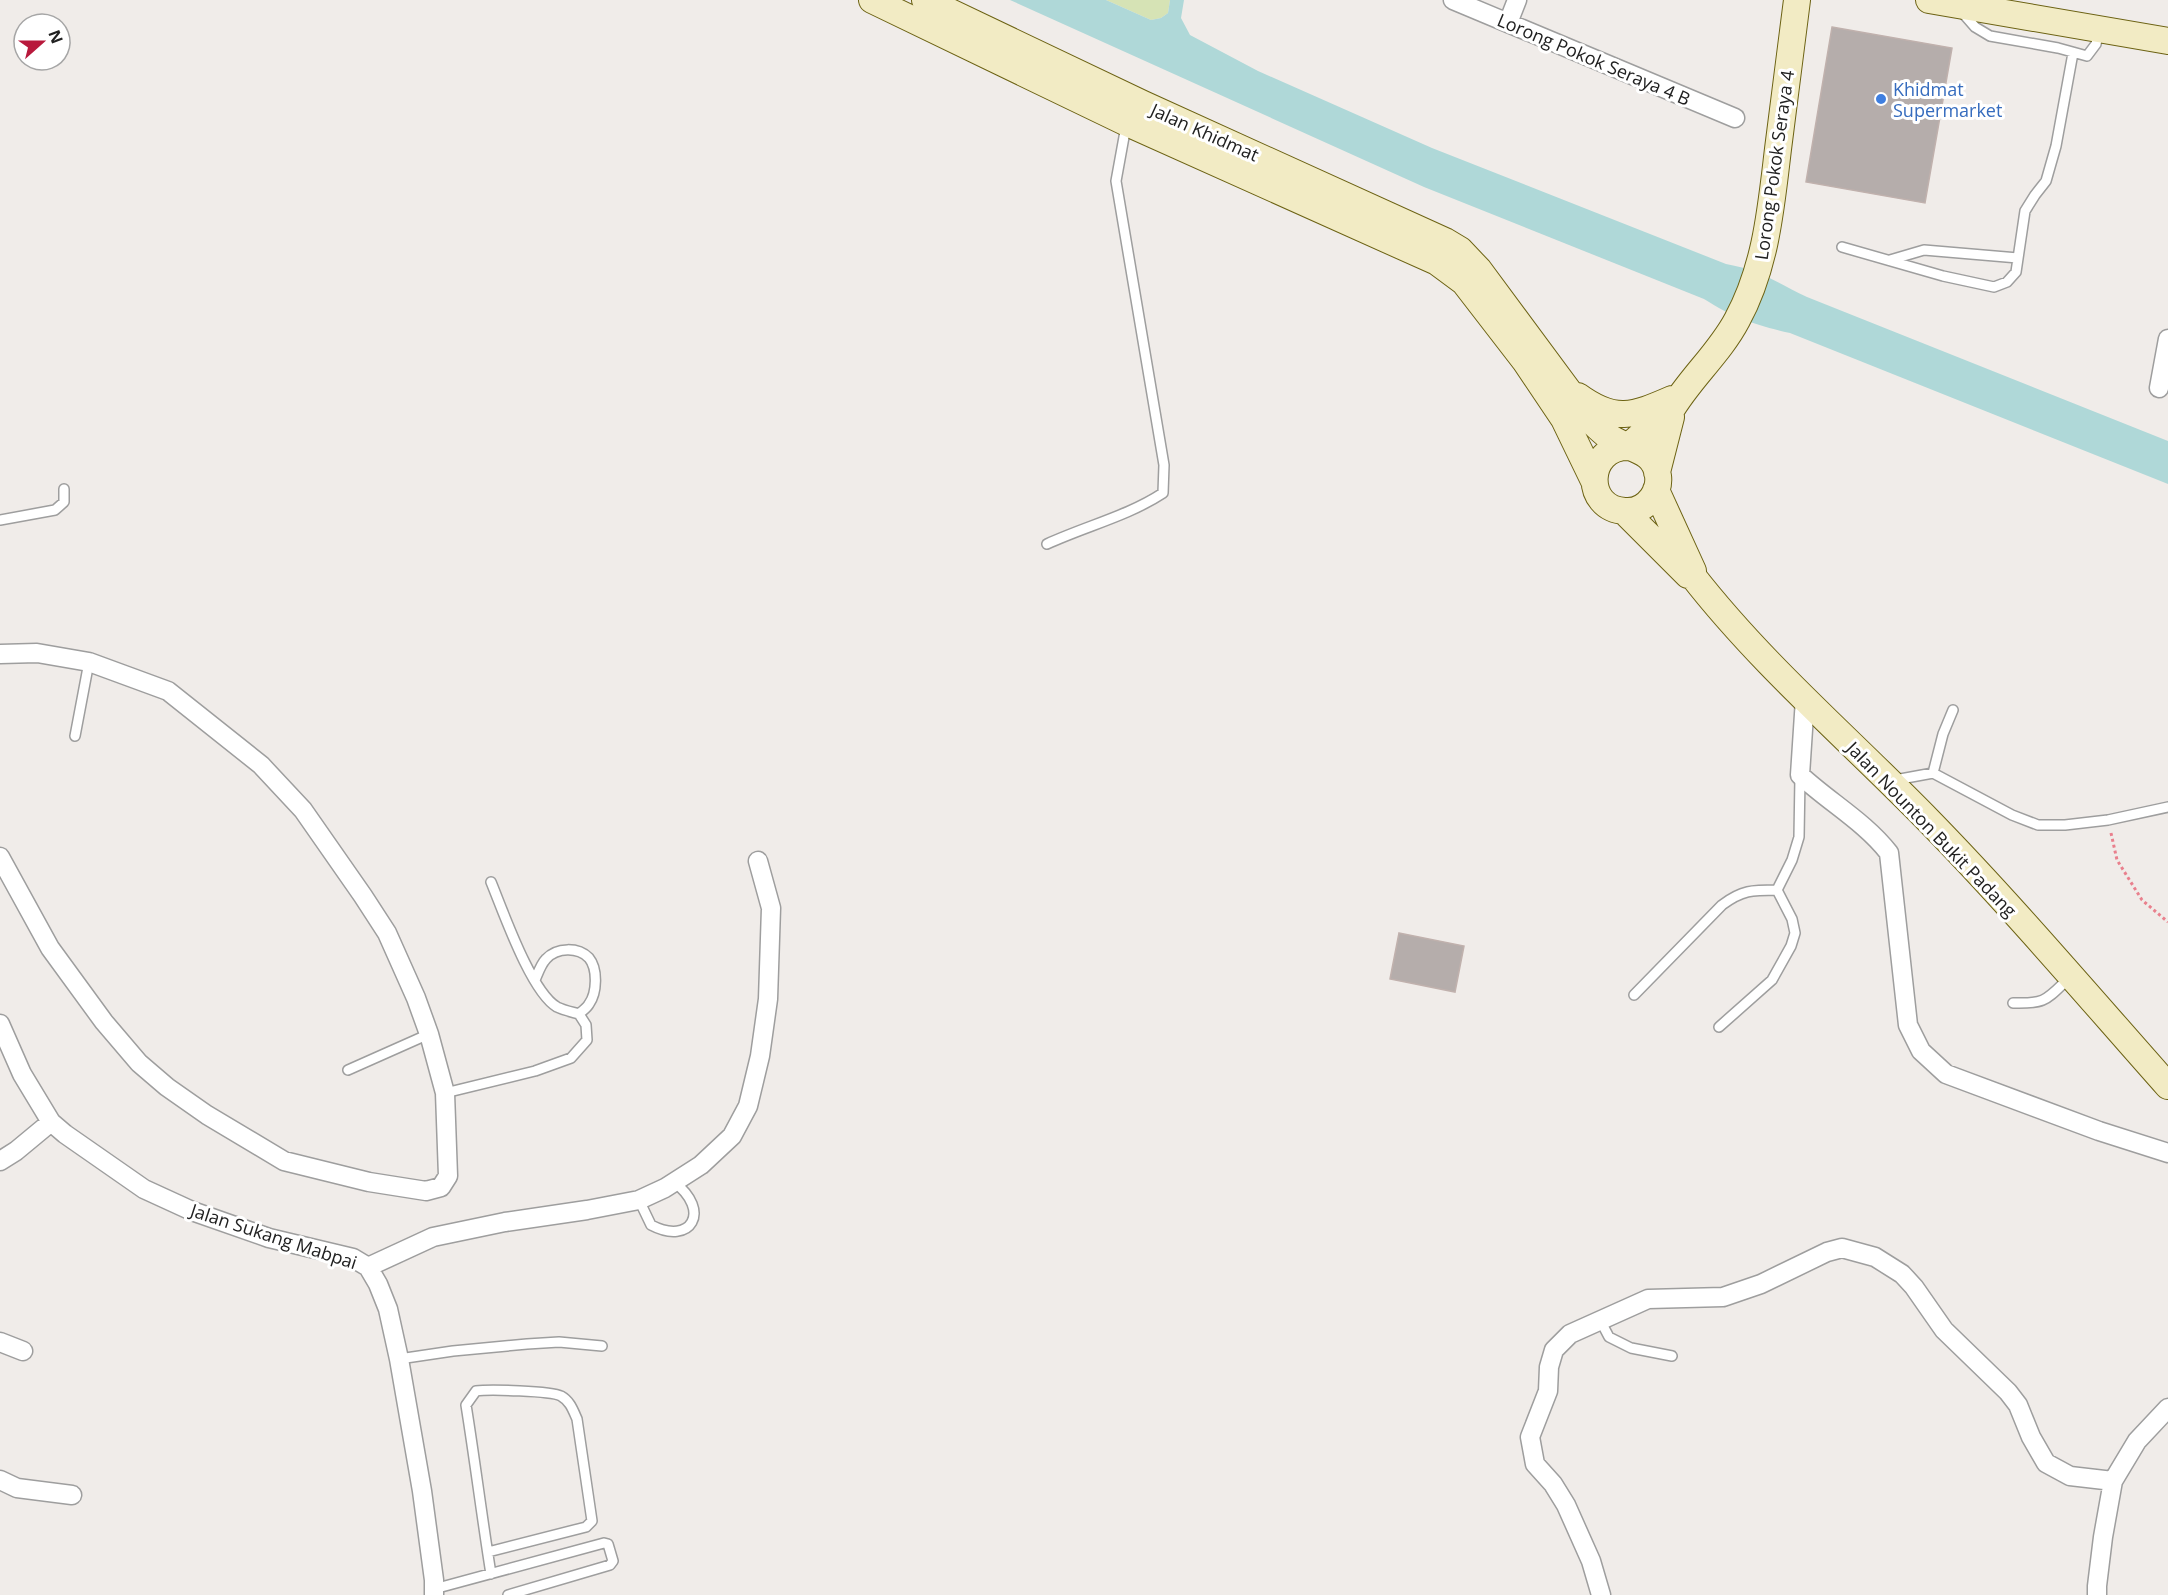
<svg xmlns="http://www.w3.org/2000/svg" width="2168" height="1595" viewBox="0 0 2168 1595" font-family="'Open Sans',sans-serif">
	<rect width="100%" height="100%" fill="#f0ece9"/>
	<path fill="#d6e3b5" d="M1106,0H1170L1168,13L1161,18L1151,20Z"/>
	<path fill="#afd8d8" d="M1010,0H1106L1151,20L1161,18L1168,13L1170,0H1184L1181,18L1190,35L1258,71L1432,148L1726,264C1761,270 1777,283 1807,297L2168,441V484L1790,333C1755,325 1734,318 1704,299L1424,187Z"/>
	<path fill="#b5adab" stroke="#c0b1ad" stroke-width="1.5" d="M1832,27L1952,48L1925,203L1806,182Z
		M1399,933L1464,946L1455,992L1390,979Z"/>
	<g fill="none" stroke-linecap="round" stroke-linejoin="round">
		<defs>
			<path id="lane" d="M1961,11L1975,27L1990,36L2058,48L2087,56L2096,44L2099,31
				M1842,247L1943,276L1994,287L2007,282L2016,272L2025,211L2035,195L2046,181L2056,146L2073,53
				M1890,260L1924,250L2018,258
				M0,520L55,510L64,502V489
				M1047,544C1086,526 1128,516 1163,493L1164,465L1116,181L1126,126
				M75,736L89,662
				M1933,773L1943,734L1953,710
				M1895,780L1933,773L2012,815L2038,825H2065L2108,820L2168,807
				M535,980C538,973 541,964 546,959C557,947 578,947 589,958C598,969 597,993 589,1004C587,1008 582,1011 579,1014
				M1634,995L1722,905C1742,890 1752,890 1777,890L1792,860L1799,837L1800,777
				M2013,1003C2046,1004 2046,1000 2069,978
				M1719,1027L1772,980L1791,946L1795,933L1792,919L1777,890
				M348,1070L429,1034
				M445,1093L535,1071L571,1058L587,1040L586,1025L579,1014C572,1012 563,1010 557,1007C531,992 503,911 491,882
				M639,1200L651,1225C691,1246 712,1211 674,1182
				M1600,1320L1609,1337L1631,1348L1672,1356
				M399,1359L453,1351L527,1344L559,1342L602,1346
				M488,1552L586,1527L592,1521L577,1419C573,1410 570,1401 561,1396C551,1391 489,1389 476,1391L466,1405C475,1461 482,1518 491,1574
				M434,1589L604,1543L608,1544L613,1561L610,1565L508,1595"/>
			<path id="street" d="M1453,0L1735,118
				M1508,23L1517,0
				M2159,388L2168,339
				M0,654L37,653L89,662L168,691L261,765L303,810L363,896L387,933L416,998L429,1034L445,1093L448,1176L441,1187L426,1191L369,1182L284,1161L207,1115L167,1087L139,1063L104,1022L50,948L0,857
				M1805,699L1800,775C1829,802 1865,822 1889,853L1908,1025L1921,1051L1946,1074L2099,1131L2168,1153
				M0,1024L22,1074L51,1122L65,1134L144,1189L192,1211L269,1238L353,1258L368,1267L378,1284L388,1309L399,1359L422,1491L434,1580V1595
				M0,1161L16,1151L51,1122
				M368,1267L433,1237L505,1222L587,1210L639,1200L665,1188L701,1165L732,1136L748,1106L760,1056L768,999L771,908L758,861
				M0,1342L23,1351
				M0,1480L17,1488L72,1495
				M1601,1595L1591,1561L1566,1505L1553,1484L1535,1464L1530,1437L1548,1391L1549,1367L1554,1350L1570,1334L1648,1299L1723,1297L1761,1284L1827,1252L1842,1248L1875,1257L1902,1274L1914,1287L1944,1330L2008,1392L2018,1405L2031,1437L2046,1463L2070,1476L2113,1481
				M2097,1595V1586L2103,1537L2113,1481L2137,1441L2168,1408"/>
			<path id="secondary" d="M872,0L1127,123L1437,262L1464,282L1525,361L1564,419L1594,481
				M925,0L1143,104L1445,241L1460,250L1479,270L1590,420C1597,426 1603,433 1611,438C1629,450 1655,449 1658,476C1659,483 1657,491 1652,498C1646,506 1636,512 1625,511C1583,509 1585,447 1628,447
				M1929,0L2168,41
				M1578,396C1615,423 1633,416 1672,399
				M1628,447L1666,413L1670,412C1689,379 1719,354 1737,320C1766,267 1771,208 1778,149C1784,99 1791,50 1797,0
				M1657,472L1671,417L1670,412
				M1656,490L1693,571L1692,575
				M1624,511L1688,575H1692C1762,665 1849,739 1928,820C2011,905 2089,997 2168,1086"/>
		</defs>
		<use href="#lane" stroke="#9e9e9e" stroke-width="12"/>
		<use href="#street" stroke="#9e9e9e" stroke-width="21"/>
		<use href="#secondary" stroke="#6c6213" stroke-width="28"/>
		<path stroke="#e9808d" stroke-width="3" stroke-dasharray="3 3" stroke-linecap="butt" d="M2111,833L2117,860L2142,900L2168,922"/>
		<use href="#lane" stroke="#fff" stroke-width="9"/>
		<use href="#street" stroke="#fff" stroke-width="18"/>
		<use href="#secondary" stroke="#f2ebc4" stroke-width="26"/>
	</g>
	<circle fill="#3f7fe0" stroke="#fff" stroke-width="2" cx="1881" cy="99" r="6"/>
	<g text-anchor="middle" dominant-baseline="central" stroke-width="6" stroke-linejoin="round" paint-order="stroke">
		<g font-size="18" fill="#212121" stroke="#fff">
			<text transform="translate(1594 59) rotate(23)">Lorong Pokok Seraya 4 B</text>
			<text transform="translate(1205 132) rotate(24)">Jalan Khidmat</text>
			<text transform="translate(1774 165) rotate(-82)">Lorong Pokok Seraya 4</text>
			<text transform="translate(1932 829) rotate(46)">Jalan Nounton Bukit Padang</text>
			<text transform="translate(274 1236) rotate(18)">Jalan Sukang Mabpai</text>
		</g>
		<g font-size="18" fill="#366cbe" stroke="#fff" text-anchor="start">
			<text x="1893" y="89">Khidmat<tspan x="1893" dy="21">Supermarket</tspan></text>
		</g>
	</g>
	<g transform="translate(42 42) rotate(69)"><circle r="28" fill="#ffffff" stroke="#a6a6a6" stroke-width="1.5"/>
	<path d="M0-4.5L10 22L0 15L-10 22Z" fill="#b8193c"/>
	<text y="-9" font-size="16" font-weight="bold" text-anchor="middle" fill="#212121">N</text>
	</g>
</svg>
